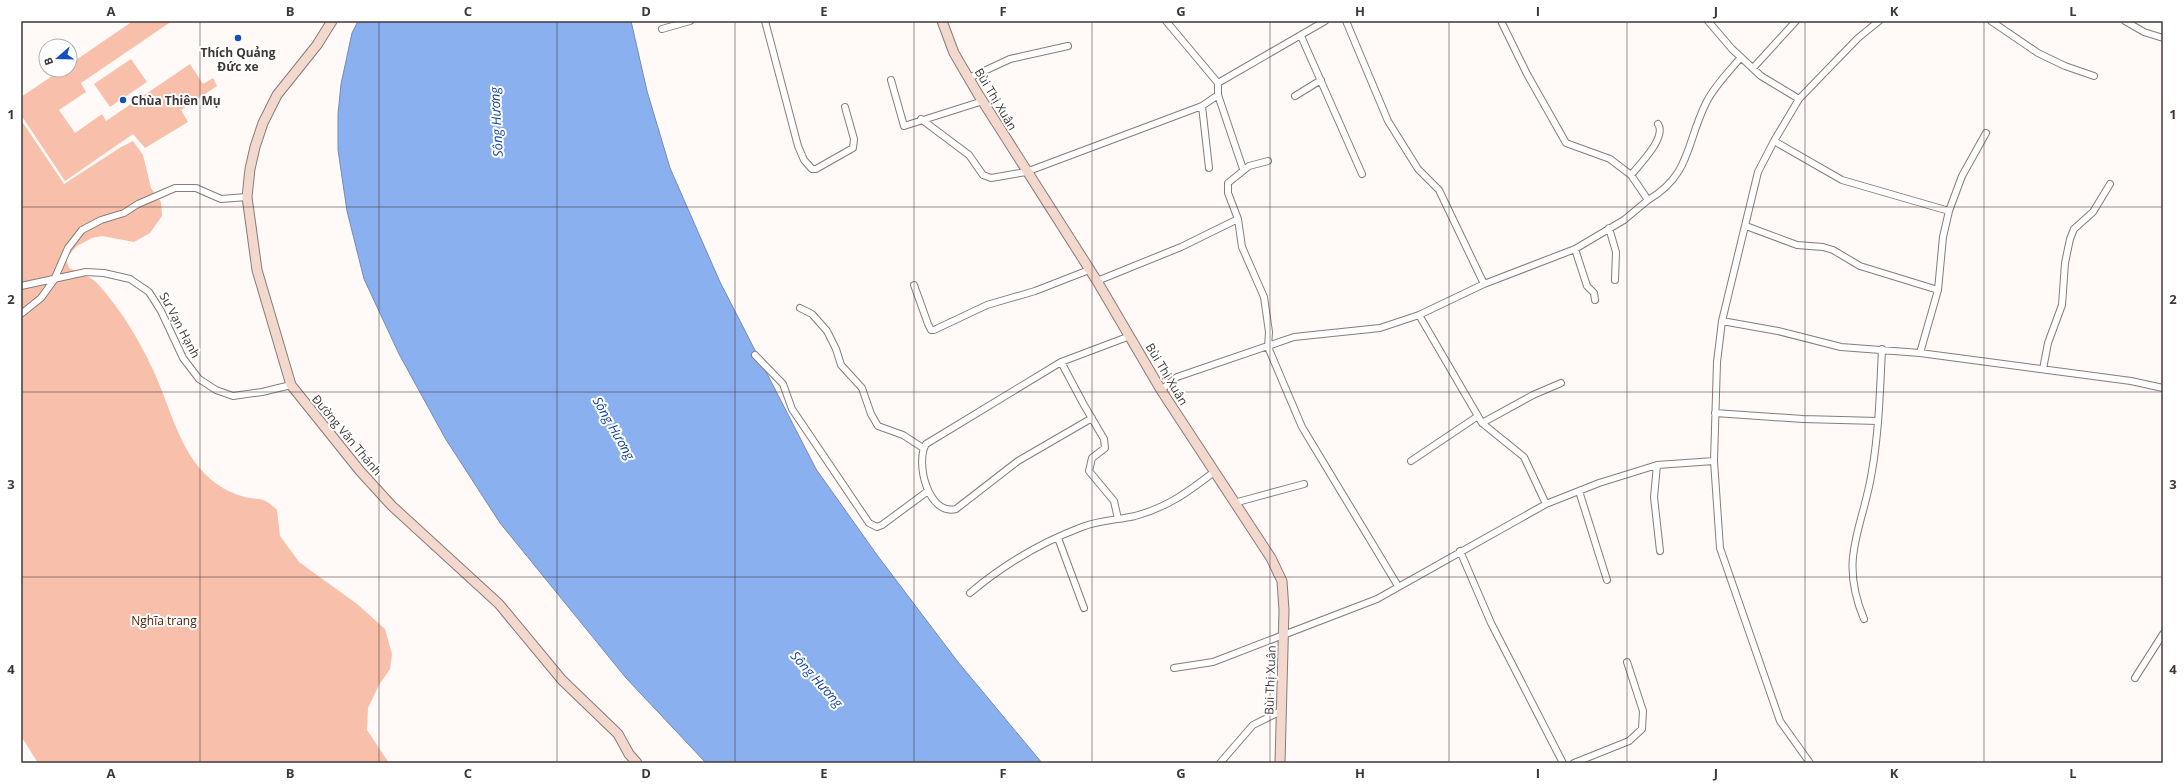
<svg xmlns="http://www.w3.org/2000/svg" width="2184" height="784" viewBox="0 0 2184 784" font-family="'Open Sans',sans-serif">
	<rect width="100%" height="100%" fill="#fff9f7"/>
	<path fill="#f8c0aa" d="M133,21H172L81,83L86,92L59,110L75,133L102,114L106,121L190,64L203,84L213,78L217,86L181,110L188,122L145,148L133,134L65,181L21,115V97L61,70H70V64Z
		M131,59L147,82L110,107L94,84Z
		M21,120L64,184L121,147L133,141L143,155L151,188L161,202L162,216L150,233L134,242L102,236L92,238L77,246L66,258L69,268C77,272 89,276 96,282C123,311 145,349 160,386C170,411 178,438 194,461C206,478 224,492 245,497C263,501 262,496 277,510L280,536L299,562L357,604L385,629L392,654L390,669L379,685L368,708L367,730L389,763H38L21,736Z"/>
	<path fill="#8bb0f0" stroke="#748cb8" d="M358,21H631L647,91L670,168L720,282L816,469L877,555L958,662L1042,763H706L626,678L500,523L445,438L399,354L364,279L347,211L338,150V114L341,84L352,33Z"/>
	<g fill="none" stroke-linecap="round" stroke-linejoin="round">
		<defs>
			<path id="street" d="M765,21L798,146L804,160L812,169H816L853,148L854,139L845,107
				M1166,21L1218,83
				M1346,21L1388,121L1418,169L1439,190L1484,284
				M1708,21L1732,49L1761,76L1799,99
				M1991,21L2038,53L2065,66L2094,76
				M2125,21L2144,32L2163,38
				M662,29L690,21
				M1301,36L1362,174
				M1753,68L1796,21
				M969,78L1010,59L1068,46
				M891,80L904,126L983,101
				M1218,95L1243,169
				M1295,96L1321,80
				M1202,106L1209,168
				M921,119L969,155L983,175L991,178L1026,172L1202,106L1218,95V83L1325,21
				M1774,141L1842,180L1949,211
				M1268,161L1249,166L1228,183V193L1238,219L1242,247L1264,297L1269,332L1268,347L1302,427L1398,586
				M1631,175C1640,164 1667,137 1658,124
				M1648,200C1691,175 1686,143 1706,103C1714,86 1729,72 1741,57
				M1746,226L1797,245L1823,247L1833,250L1860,266L1938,290
				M1609,228L1616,252L1615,280
				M1575,249L1587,286L1594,293L1595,300
				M1097,281L1181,247L1238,219
				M914,285L928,324L931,330H934L987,305L1035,291L1089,270
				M21,286L86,272L104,273L130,279L149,292L161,311L183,358L199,379L216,390L233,396L262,392L291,385
				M800,308L812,314L827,331L836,349L841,365L862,388L871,414L878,426L903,435L923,448
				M21,314L41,298L54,280L68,248L82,230L101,220L124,213L138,204L175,188H196L221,199L247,197
				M1419,315L1484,284L1575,249L1624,220L1648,200L1631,175L1610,159L1566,143L1527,74L1501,21
				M1722,321L1758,172L1774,141L1799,99L1858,38L1879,21
				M1920,353L1938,290L1943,237L1949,211L1962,176L1986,133
				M755,355L783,384L792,409L869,523L877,527L882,525L928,491
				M1061,362L1084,405L1104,439L1105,448L1092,458L1089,471L1114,501L1118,519
				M2043,369L2048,343L2062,305L2065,263L2070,239L2074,229L2093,212L2110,184
				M1161,390L1177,377L1294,337L1380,328L1419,315L1482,423L1524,457L1546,504
				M1715,413L1803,419L1878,421
				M1092,418L1018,461L956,509C928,516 915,462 926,444L1061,362L1130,336
				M1482,423L1533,395L1561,383
				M1411,461L1478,416
				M1657,465L1654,497L1660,551
				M1579,491L1607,580
				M1234,503L1304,484
				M1058,538L1084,608
				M1460,551L1491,623L1563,763
				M970,593C1002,566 1042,542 1082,527C1099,520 1118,520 1135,516C1168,507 1188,492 1214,472
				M1864,619C1838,557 1863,529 1872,471C1879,431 1880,390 1882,349
				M1174,668L1213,662L1377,599L1546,504L1599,483L1657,465L1714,461
				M2135,678L2163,634
				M1220,763L1253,725L1281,711
				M1574,763L1629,741L1642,729L1643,711L1627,662
				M1810,763L1780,721L1720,548L1714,461L1717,362L1722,321L1778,331L1841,347L1920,353L2131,381L2163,388"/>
			<path id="secondary" d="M332,21L317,45L277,95L263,123L255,147L250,169L247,197L257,270L291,385L360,471L392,506L499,604L562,680L618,734L629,754L637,763
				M942,21L954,53L978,94L1097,281L1161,390L1271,558L1282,581L1284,610L1280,763"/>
		</defs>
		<use href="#street" stroke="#887c78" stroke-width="8"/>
		<use href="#secondary" stroke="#887c78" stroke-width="11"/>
		<use href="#street" stroke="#fff" stroke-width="6"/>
		<use href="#secondary" stroke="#f3d8ce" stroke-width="9"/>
	</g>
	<path fill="none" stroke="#3e3937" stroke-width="1" stroke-opacity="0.55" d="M200,21V763M379,21V763M557,21V763M735,21V763M914,21V763M1092,21V763M1270,21V763M1449,21V763M1627,21V763M1805,21V763M1984,21V763M21,207H2163M21,392H2163M21,577H2163"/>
	<g fill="#1450bc" stroke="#fff" stroke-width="1.5">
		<circle cx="238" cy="38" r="4"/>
		<circle cx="123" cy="100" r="4"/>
	</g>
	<g text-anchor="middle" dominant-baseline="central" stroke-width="4" stroke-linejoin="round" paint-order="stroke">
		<g font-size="12" font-weight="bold" fill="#3e3937" stroke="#fff">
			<text x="238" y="52">Thích Quảng<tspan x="238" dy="14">Đức xe</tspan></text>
			<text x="131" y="100" text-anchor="start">Chùa Thiên Mụ</text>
		</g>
		<g font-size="12" fill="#3e3937" stroke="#fff">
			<text transform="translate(996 99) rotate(59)">Bùi Thị Xuân</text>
			<text transform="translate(180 325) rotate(62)">Sư Vạn Hạnh</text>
			<text transform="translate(1167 374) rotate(59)">Bùi Thị Xuân</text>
			<text transform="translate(347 435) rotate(50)">Đường Văn Thánh</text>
			<text transform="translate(1270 680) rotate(-88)">Bùi Thị Xuân</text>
		</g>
		<g font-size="12" fill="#541900" stroke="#fff">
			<text x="164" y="620">Nghĩa trang</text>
		</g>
		<g font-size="13" font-style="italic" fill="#0f429d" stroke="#fff">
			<text transform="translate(496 122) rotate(-93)">Sông Hương</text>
			<text transform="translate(614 428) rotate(60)">Sông Hương</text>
			<text transform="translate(817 679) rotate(48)">Sông Hương</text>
		</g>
	</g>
	<rect width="2184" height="784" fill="none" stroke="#ffffff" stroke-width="44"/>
	<g transform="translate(58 58) rotate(250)"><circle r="19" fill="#ffffff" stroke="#b2b0af"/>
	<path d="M0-3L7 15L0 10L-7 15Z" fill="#1450bc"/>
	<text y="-6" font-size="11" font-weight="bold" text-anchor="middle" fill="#3e3937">B</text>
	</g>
	<rect x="22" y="22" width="2140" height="740" fill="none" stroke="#3e3937" stroke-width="1.5"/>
	<g font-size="13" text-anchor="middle" font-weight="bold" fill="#3e3937">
		<text x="111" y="16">A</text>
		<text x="290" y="16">B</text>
		<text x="468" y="16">C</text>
		<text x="646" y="16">D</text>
		<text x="824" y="16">E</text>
		<text x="1003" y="16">F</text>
		<text x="1181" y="16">G</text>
		<text x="1360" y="16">H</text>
		<text x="1538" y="16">I</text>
		<text x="1716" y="16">J</text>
		<text x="1894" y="16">K</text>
		<text x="2073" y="16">L</text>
		<text x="11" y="119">1</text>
		<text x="2173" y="119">1</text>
		<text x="11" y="304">2</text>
		<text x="2173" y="304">2</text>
		<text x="11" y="489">3</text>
		<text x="2173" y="489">3</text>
		<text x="11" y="674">4</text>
		<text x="2173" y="674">4</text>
		<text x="111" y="778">A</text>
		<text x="290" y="778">B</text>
		<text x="468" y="778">C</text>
		<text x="646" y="778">D</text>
		<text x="824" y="778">E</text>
		<text x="1003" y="778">F</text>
		<text x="1181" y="778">G</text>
		<text x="1360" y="778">H</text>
		<text x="1538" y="778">I</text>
		<text x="1716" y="778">J</text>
		<text x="1894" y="778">K</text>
		<text x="2073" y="778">L</text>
	</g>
</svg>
